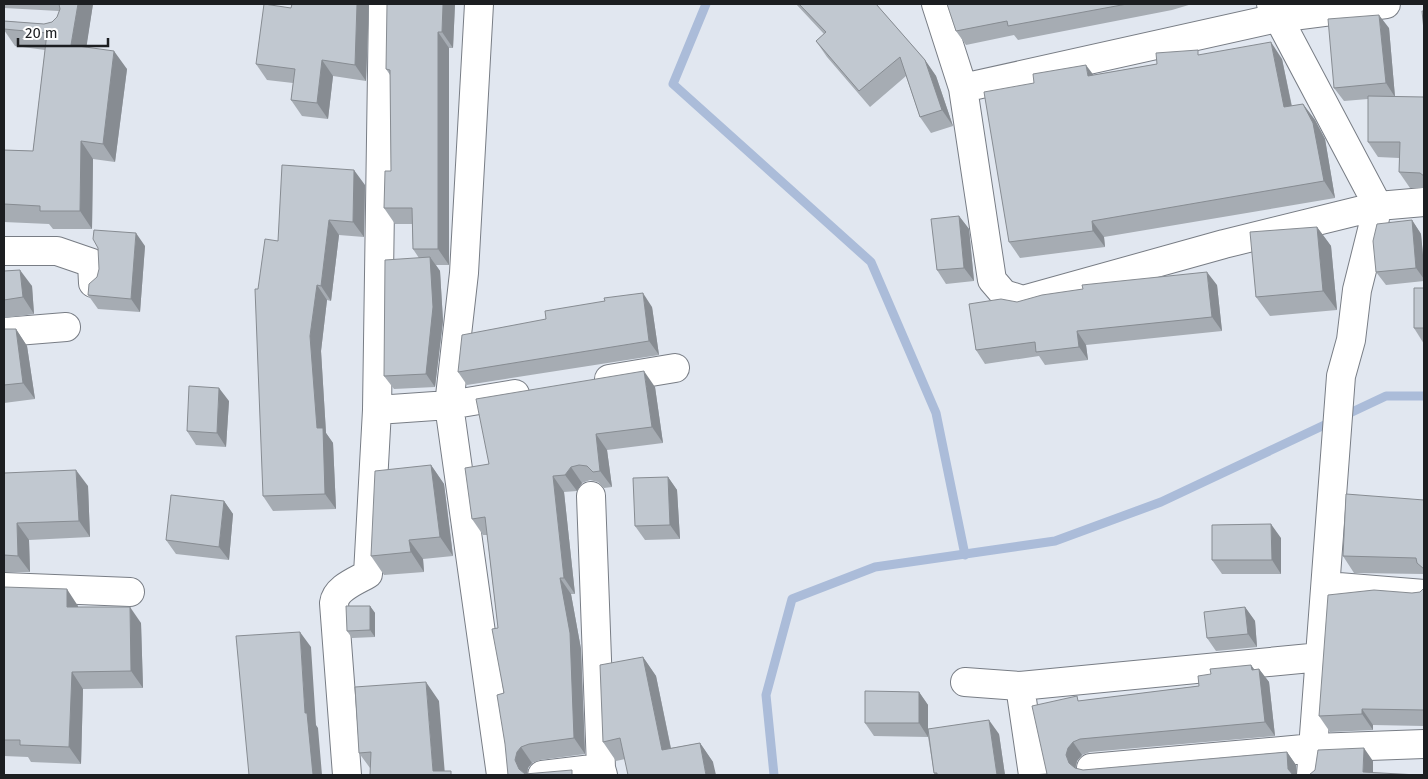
<svg xmlns="http://www.w3.org/2000/svg" width="1428" height="779" viewBox="0 0 1428 779" font-family="'Fira Sans',sans-serif">
	<rect width="100%" height="100%" fill="#e1e7f0"/>
	<g fill="none" stroke-linecap="round" stroke-linejoin="round">
		<path stroke="#abbcd9" stroke-width="9" d="M706,4L673,84L871,262L936,413L965,555
			M774,775L766,695L792,599L875,567L1055,541L1161,502L1386,396H1424"/>
		<defs>
			<path id="street" d="M479,4L464,273L449,405L501,775
				M936,4L963,88L992,280L1004,294L1023,300L1224,244L1378,206L1424,202
				M1271,4L1378,206L1357,290L1351,340L1341,376L1311,775
				M963,88L1277,18L1386,4
				M4,251H57L92,263L93,283
				M4,332L66,327
				M609,379L675,368
				M377,410L449,405L515,394
				M591,496L601,768
				M1326,586L1424,594
				M4,587L130,592
				M965,682L1020,686L1321,657
				M1020,686L1033,775
				M1091,768L1314,748L1424,744
				M347,775L334,603C336,588 356,581 368,574L377,410L383,4
				M542,775L601,768L603,775"/>
		</defs>
		<use href="#street" stroke="#787d85" stroke-width="30"/>
		<use href="#street" stroke="#fff" stroke-width="28"/>
	</g>
	<path fill="#a6acb3" d="M4,4H93L86,47L127,69L115,162L93,159L92,229H53L49,224L4,222V150L33,151L45,50L15,46L4,30V21L44,24L52,22L57,17L59,11L4,8Z
		M369,4L366,81L333,76L328,119L302,116L291,100L293,83L267,80L256,64L291,8Z
		M455,4L453,48H449V265H436L440,271L443,321L435,387L394,389L384,376L419,258L413,249L412,224H395L384,208L391,171L390,75L386,69Z
		M796,4H876L925,60L936,76L953,126L931,133L920,117L906,76L870,107L827,57L816,41L824,34Z
		M947,4H1192L1172,10L1018,40L1014,35L966,45L956,31Z
		M1389,28L1395,97H1424V188H1410L1399,172V158L1378,157L1368,142V99L1344,101L1334,88Z
		M1201,55L1282,59L1292,106L1303,104L1315,120L1325,139L1335,198L1104,237L1105,247L1020,258L1009,242L1093,75L1157,64Z
		M365,185L364,237L339,235L331,301L327,300L321,351L326,433L333,443L336,509L273,511L263,496L278,241Z
		M959,216L969,229L974,281L946,284L937,270Z
		M1412,220L1421,234L1424,266V281L1386,285L1376,272Z
		M1317,227L1331,246L1337,310L1270,316L1256,297Z
		M145,246L140,312L98,309L88,295Z
		M4,271L32,286L34,314L4,318Z
		M1217,285L1222,331L1086,345L1088,360L1045,365L1039,356L985,364L976,350L1017,302Z
		M1424,288V344L1414,328Z
		M652,307L659,355L467,385L458,372L546,319Z
		M4,329H16L27,346L35,399L4,403Z
		M655,387L663,443L607,450L612,487L604,488L598,482L590,480L582,483L577,491L564,492L575,594H571L581,649L585,754L540,760L532,763L528,768L527,773L508,775L504,693L498,628L487,535H483L472,519L489,464Z
		M229,401L226,447L196,445L187,431Z
		M431,465L444,484L453,556L423,559L424,572L384,575L371,556Z
		M4,470V473L88,486L90,537L29,540L30,572H4Z
		M668,477L677,490L680,539L645,540L635,526Z
		M1424,500V574L1354,573L1343,556Z
		M224,501L233,514L229,560L176,554L166,540Z
		M1281,538V574H1222L1212,560Z
		M4,587L78,606V607L141,623L143,688L83,689L81,764L31,762L28,757L4,756Z
		M1424,588V726L1373,725V730L1330,732L1319,716L1412,593L1420,592Z
		M370,606L375,613V637L352,638L347,631Z
		M1245,607L1255,621L1257,647L1216,651L1207,638Z
		M643,657L656,676L671,748L700,743L713,762L625,759L616,761L603,742Z
		M1251,665L1254,669H1259L1269,682L1275,736L1090,752L1082,755L1077,761L1076,769L1083,770L1287,752L1296,765L1047,774L1080,701L1199,686L1211,674Z
		M919,692L928,705V729L999,734L1005,775H935L934,773L928,737L874,736L865,723Z
		M439,701L370,768L359,753Z"/>
	<path fill="#878c92" d="M78,4H93L84,63L71,45Z
		M357,4H369L366,81L355,65Z
		M443,4H455L453,48L442,32Z
		M1379,15L1389,28L1395,97L1386,83Z
		M438,32L449,48V265L438,249Z
		M1271,42L1282,59L1295,123L1284,107Z
		M114,51L127,69L115,162L103,144Z
		M322,60L333,76L328,119L317,103Z
		M925,60L936,76L953,126L942,110Z
		M1086,65L1098,81L1088,76Z
		M1303,104L1315,120L1325,139L1335,198L1324,181Z
		M81,141L93,159L92,229L80,211Z
		M354,170L365,185L364,237L353,222Z
		M959,216L969,229L974,281L964,268Z
		M329,220L339,235L331,301L321,286Z
		M1412,220L1421,234L1424,266V279L1416,268Z
		M1092,221L1104,237L1105,247L1093,231Z
		M1317,227L1331,246L1337,310L1323,291Z
		M136,233L145,246L140,312L131,299Z
		M430,257L440,271L443,321L435,387L426,374Z
		M20,270L32,286L34,314L23,297Z
		M1207,272L1217,285L1222,331L1212,317Z
		M317,285L327,300L321,351L326,433L333,443L336,509L325,494L317,428L310,336Z
		M643,293L652,307L659,355L649,341Z
		M16,329L27,346L35,399L23,383Z
		M1077,331L1086,345L1088,360L1079,347Z
		M644,371L655,387L663,443L652,427Z
		M219,388L229,401L226,447L217,433Z
		M596,434L607,450L612,487L600,471Z
		M431,465L444,484L453,556L440,537Z
		M571,467L582,483L577,491L565,475Z
		M76,470L88,486L90,537L79,521Z
		M553,476L564,492L575,594L564,578Z
		M668,477L677,490L680,539L670,525Z
		M224,501L233,514L229,560L219,547Z
		M17,523L29,540L30,572L18,556Z
		M1271,524L1281,538V574L1272,560Z
		M409,540L423,559L424,572L411,552Z
		M560,578L571,594L581,649L585,754L574,738Z
		M67,589L78,606L79,624L67,607Z
		M370,606L375,613V637L370,630Z
		M130,607L141,623L143,688L131,671Z
		M1245,607L1255,621L1257,647L1248,634Z
		M300,632L311,647L316,725L318,728L322,775H313L305,713Z
		M643,657L656,676L675,769L662,750Z
		M1251,665L1260,678L1259,669L1269,682L1275,736L1265,722L1252,670Z
		M72,672L83,689L81,764L69,747Z
		M426,682L439,701L445,775L433,771Z
		M919,692L928,705V737L919,723Z
		M1362,709L1373,725V730L1362,714Z
		M989,720L999,734L1005,775H997Z
		M1073,742L1082,755L1077,761L1075,769L1069,763L1066,755L1068,748Z
		M700,743L713,762L716,775H706Z
		M521,747L532,763L528,768L527,775L519,769L515,760L517,752Z
		M1364,748L1373,761V775L1363,772Z
		M1287,752L1296,765L1297,775H1292L1288,769Z"/>
	<path fill="#c1c8d0" stroke="#878c92" d="M59,4H78L71,45L114,51L103,144L81,141L80,211H40V206L4,204V150L33,151L47,33L4,29V21L44,24L52,22L57,17L60,9Z
		M264,4L291,8L292,4H357L355,65L322,60L317,103L291,100L295,69L256,64Z
		M387,4H443L442,32H438V249H413L412,208H384L385,171H391L390,70L386,69Z
		M799,4H876L925,60L942,110L920,117L900,57L859,91L816,41L826,32Z
		M947,4H1127L1008,26L1007,21L956,31Z
		M1422,11H1424V30Z
		M1379,15L1386,83L1334,88L1328,19Z
		M1271,42L1284,107L1303,104L1313,123L1324,181L1092,221L1093,231L1009,242L984,92L1034,83L1033,74L1086,65L1088,76L1157,64L1156,53L1198,50V55Z
		M1368,96L1424,97V176L1420,173L1399,172L1400,142H1368Z
		M282,165L354,170L353,222L329,220L321,286L317,285L310,336L317,428H323L325,494L263,496L255,289H258L265,239L278,241Z
		M959,216L964,268L937,270L931,219Z
		M1412,220L1416,268L1376,272L1373,241L1377,224Z
		M1317,227L1323,291L1256,297L1250,232Z
		M94,230L136,233L131,299L88,295L89,284L97,277L99,269L98,248L93,239Z
		M430,257L433,307L426,374L384,376L385,260Z
		M20,270L23,297L4,300V271Z
		M1207,272L1212,317L1077,331L1079,347L1036,352L1035,342L976,350L969,304L1001,299L1017,302L1042,295L1083,289L1082,285Z
		M1414,288H1424V328H1414Z
		M643,293L649,341L458,372L462,335L546,319L545,311L605,301L604,298Z
		M4,329H16L23,383L4,385Z
		M644,371L652,427L596,434L600,471L593,472L587,466L579,465L571,467L565,475L553,476L564,578H560L570,633L574,738L529,744L521,747L517,752L515,760L519,769L525,774L572,770V775H508L505,744L497,695L504,693L492,629L498,628L485,517L472,519L465,468L489,464L476,399Z
		M189,386L219,388L217,433L187,431Z
		M431,465L440,537L409,540L411,552L371,556L375,471Z
		M76,470L79,521L17,523L18,556L4,555V473Z
		M668,477L670,525L635,526L633,478Z
		M1346,494L1424,500V569L1417,563L1416,558L1343,556Z
		M171,495L224,501L219,547L166,540Z
		M1271,524L1272,560H1212V525Z
		M4,587L67,589V607H130L131,671L72,672L69,747L20,745V740H4Z
		M1424,588V710L1362,709V714L1319,716L1328,595L1374,590L1412,593L1420,592Z
		M346,606H370V630L347,631Z
		M1245,607L1248,634L1207,638L1204,612Z
		M300,632L305,713H307L313,775H249L236,636Z
		M643,657L662,750L700,743L706,775H628L620,738L603,742L600,665Z
		M1251,665L1252,670L1259,669L1265,722L1080,739L1073,742L1068,748L1066,755L1069,763L1075,768L1083,770L1287,752L1288,769L1293,775H1295H1031L1047,774L1032,706L1077,696L1078,701L1199,686L1198,676L1211,674L1210,669Z
		M426,682L433,771H451V775H370L371,752L359,753L355,687Z
		M865,691L919,692V723H865Z
		M989,720L997,775H937V773H934L928,729Z
		M1364,748L1363,772L1418,775H1309L1315,770L1318,750Z"/>
	<rect width="1428" height="779" fill="none" stroke="#1c1e21" stroke-width="10"/>
	<path d="M18 38v8h90v-8" fill="none" stroke="#1c1e21" stroke-width="2.5"/>
	<text x="25" y="38" font-size="15" fill="#1c1e21" stroke="#ffffff" stroke-width="4" paint-order="stroke">20 m</text>
</svg>
